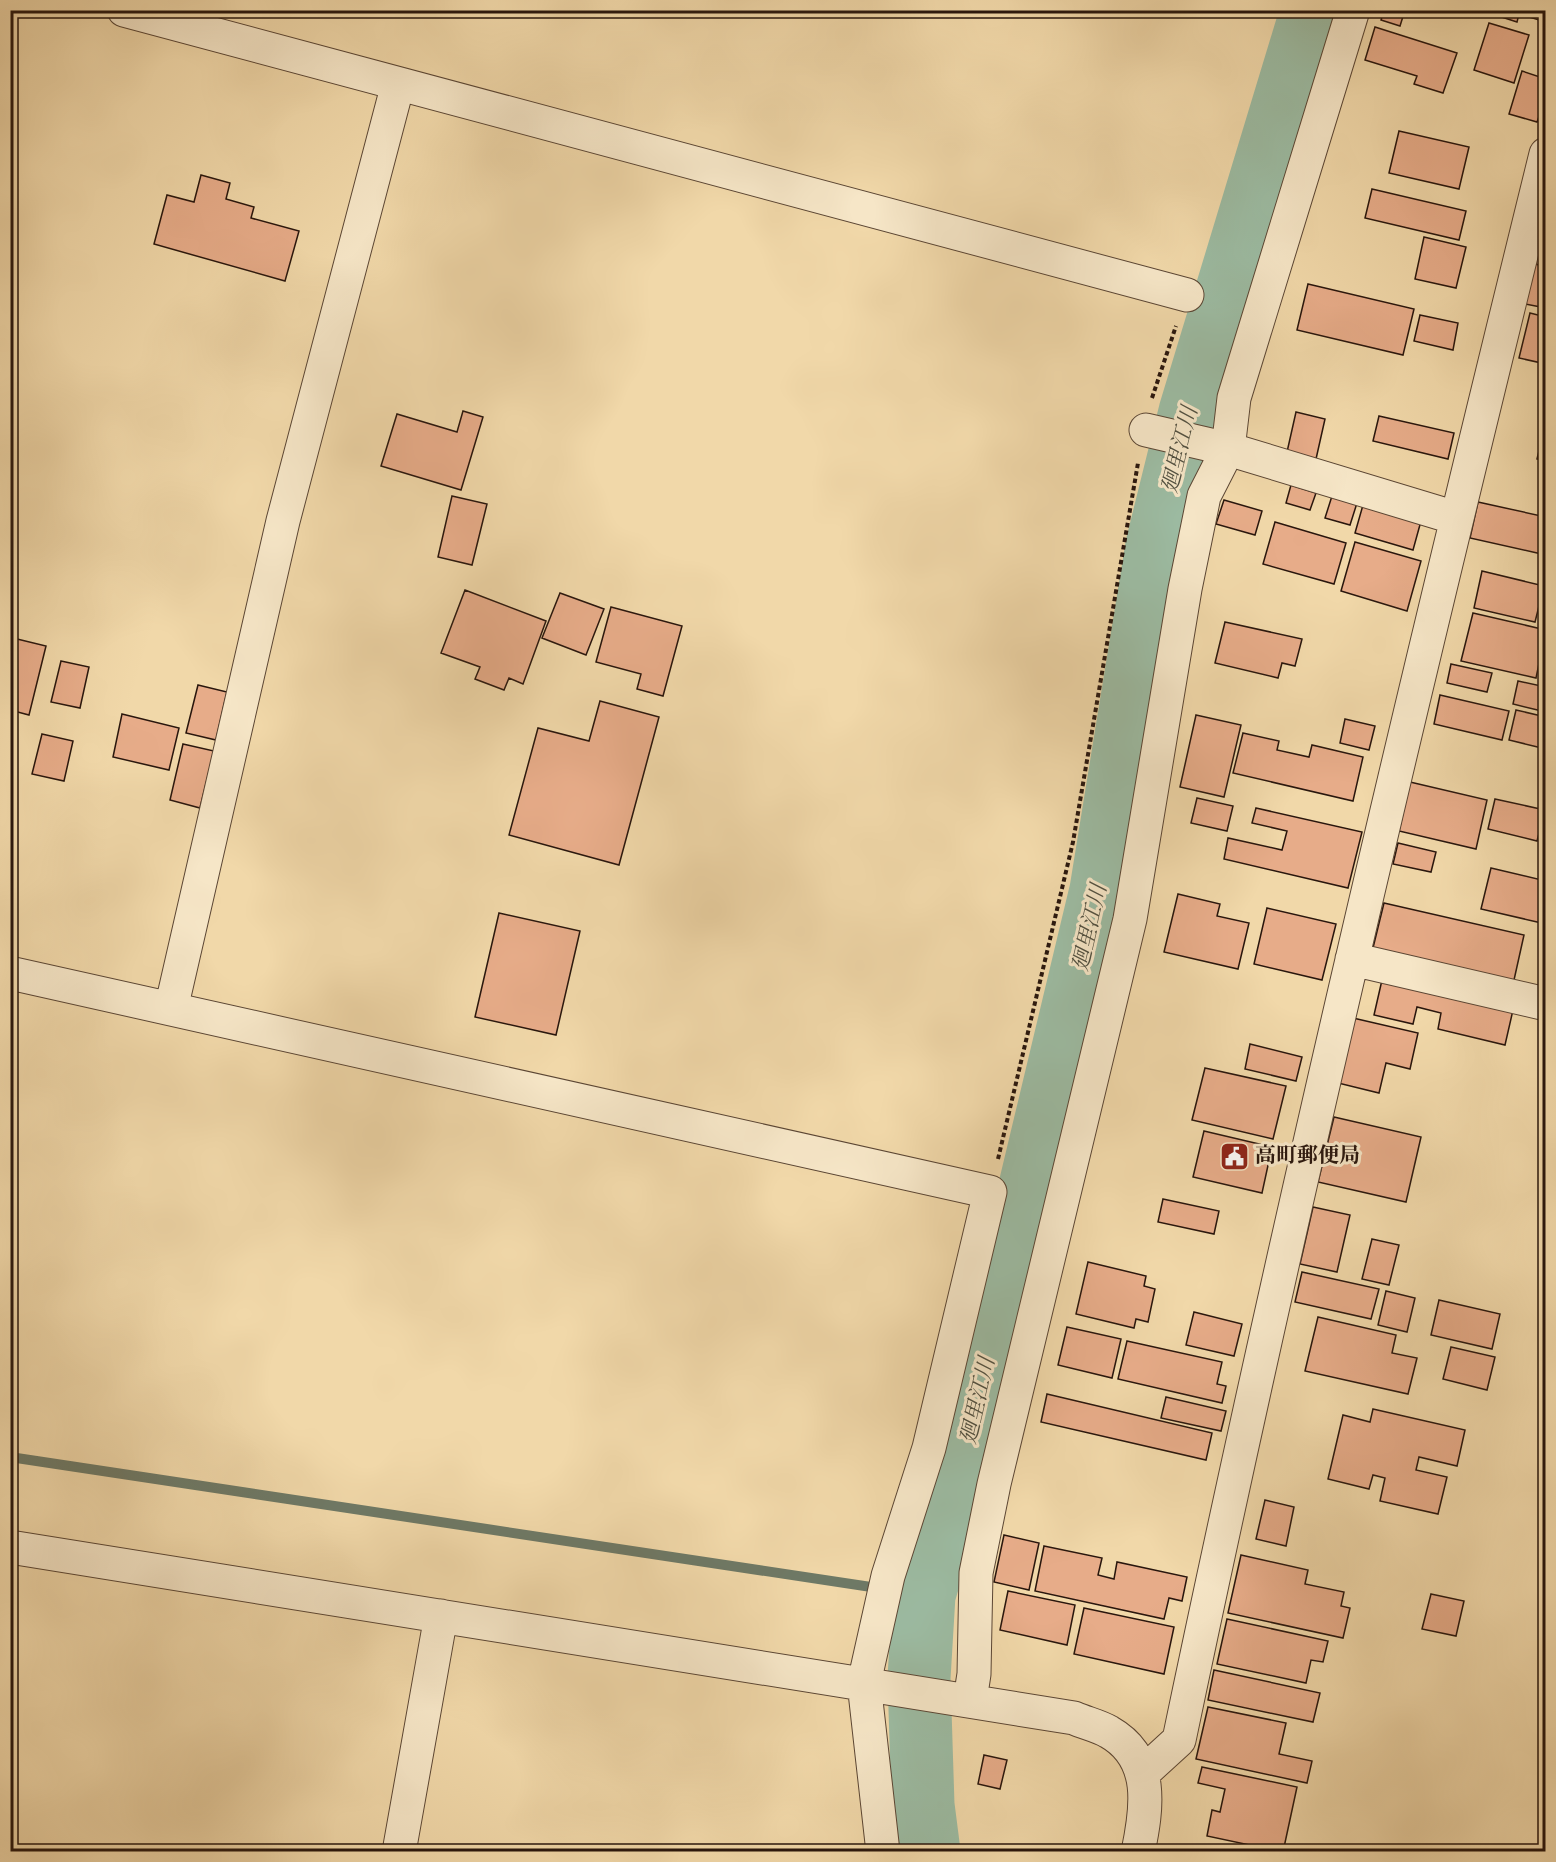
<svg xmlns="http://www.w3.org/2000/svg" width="1556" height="1862" viewBox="0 0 1556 1862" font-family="Vollkorn,'Noto Serif JP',serif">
	<rect width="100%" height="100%" fill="#f1d8a9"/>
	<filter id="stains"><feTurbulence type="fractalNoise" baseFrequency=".00333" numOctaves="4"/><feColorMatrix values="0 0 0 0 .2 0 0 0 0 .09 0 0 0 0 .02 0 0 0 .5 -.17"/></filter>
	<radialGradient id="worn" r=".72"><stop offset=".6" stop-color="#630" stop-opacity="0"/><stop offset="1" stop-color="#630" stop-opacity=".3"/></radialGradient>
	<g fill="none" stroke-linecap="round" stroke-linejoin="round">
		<path stroke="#6e7966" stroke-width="10" d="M10,1457L924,1595
			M1183,1851L1184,1852"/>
		<path stroke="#9cbba2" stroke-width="63" d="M929,1852L923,1805L919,1678L924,1595L965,1458L1101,890L1157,545L1190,412L1312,10"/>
	</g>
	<path fill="#e7ac89" stroke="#29160d" stroke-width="1.5" d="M1384,10H1405L1400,26L1381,20Z
		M1480,10H1546V22L1519,14L1517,22Z
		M1489,23L1529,35L1514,83L1474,70Z
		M1375,27L1457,53L1443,93L1414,84L1417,76L1365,60Z
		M1522,71L1546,79V97L1537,122L1509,114Z
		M1399,131L1469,147L1459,189L1389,173Z
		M201,175L230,183L226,199L254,207L251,218L299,231L285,281L154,244L167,195L194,202Z
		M1372,189L1466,211L1459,240L1365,218Z
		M1546,217V259L1536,257Z
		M1424,237L1466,247L1456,288L1415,279Z
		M1534,264L1546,266V308L1525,304Z
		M1308,284L1414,309L1403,355L1297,330Z
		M1530,313L1546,317V364L1519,358Z
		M1420,315L1458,323L1453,350L1414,341Z
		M463,411L483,417L461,490L381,466L397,414L457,432Z
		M1296,412L1325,419L1316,459L1287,452Z
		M1379,416L1454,433L1448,459L1373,441Z
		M1546,423V461L1537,459Z
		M1291,485L1316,493L1310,510L1286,503Z
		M452,496L487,504L472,565L438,557Z
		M1332,496L1357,503L1350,525L1325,518Z
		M1224,500L1262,511L1255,535L1216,524Z
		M1478,502L1546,517V555L1470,538Z
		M1363,505L1421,521L1413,550L1355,533Z
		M1275,522L1346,543L1334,584L1263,564Z
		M1355,542L1421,561L1407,611L1341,591Z
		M1482,571L1544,586L1535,622L1474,608Z
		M465,590L546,621L523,684L509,678L504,690L475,679L480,667L441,653Z
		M560,593L604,609L586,655L542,638Z
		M611,607L682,626L663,696L637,689L641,674L596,662Z
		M1473,613L1546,630L1536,678L1461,661Z
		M1225,622L1302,639L1295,666L1282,663L1278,678L1215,663Z
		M13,638L46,646L29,715L10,710Z
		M61,661L89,667L80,708L51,702Z
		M1451,664L1492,673L1487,692L1447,683Z
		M1518,681L1546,687V712L1513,704Z
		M198,685L227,692L216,740L186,733Z
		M1440,695L1509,711L1502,740L1434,724Z
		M600,701L659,717L619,865L509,835L538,728L589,741Z
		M1516,710L1546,717V749L1509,740Z
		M122,714L179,728L169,770L113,757Z
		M1196,715L1241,725L1224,797L1180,787Z
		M1345,719L1375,726L1369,750L1340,743Z
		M1243,733L1279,741L1277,750L1309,757L1312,745L1363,757L1353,801L1233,773Z
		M42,734L73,741L64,781L32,774Z
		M183,744L214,751L200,808L170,800Z
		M1410,782L1487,800L1476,849L1399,831Z
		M1197,798L1233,806L1227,831L1191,823Z
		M1495,799L1545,810L1537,841L1488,829Z
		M1256,808L1362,832L1348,888L1224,859L1228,838L1282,850L1287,831L1252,823Z
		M1398,843L1436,852L1431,872L1393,864Z
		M1491,868L1546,881V924L1481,909Z
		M1178,894L1220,904L1217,916L1249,923L1238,969L1164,952Z
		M1384,903L1524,935L1512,989L1371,956Z
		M1267,908L1336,924L1322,980L1254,964Z
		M499,913L580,931L556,1035L475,1017Z
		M1382,980L1513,1010L1505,1045L1438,1029L1441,1013L1417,1007L1413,1024L1374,1015Z
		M1353,1018L1418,1033L1410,1069L1386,1063L1379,1093L1338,1083Z
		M1250,1044L1302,1057L1296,1081L1245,1069Z
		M1205,1068L1286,1086L1273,1139L1192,1120Z
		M1334,1117L1421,1137L1406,1202L1318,1182Z
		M1204,1131L1272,1147L1262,1193L1193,1177Z
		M1163,1199L1219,1211L1214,1234L1158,1222Z
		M1313,1207L1350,1215L1337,1272L1300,1264Z
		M1372,1239L1399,1245L1389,1285L1362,1279Z
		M1088,1262L1146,1276L1144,1286L1155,1289L1148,1322L1136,1319L1134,1328L1076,1314Z
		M1302,1272L1379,1289L1371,1319L1295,1302Z
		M1386,1291L1415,1298L1407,1332L1378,1325Z
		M1439,1300L1500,1314L1492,1349L1431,1335Z
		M1194,1312L1242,1324L1234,1356L1186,1345Z
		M1318,1317L1396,1335L1392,1353L1417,1358L1408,1394L1305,1371Z
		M1067,1327L1121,1339L1112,1378L1058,1365Z
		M1127,1341L1222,1362L1217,1384L1226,1386L1222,1403L1118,1379Z
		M1451,1347L1495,1357L1487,1390L1443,1379Z
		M1047,1394L1212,1433L1206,1460L1041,1422Z
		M1166,1397L1226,1411L1221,1431L1161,1418Z
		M1373,1409L1465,1430L1457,1466L1419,1457L1416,1470L1447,1477L1438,1514L1380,1501L1385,1478L1373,1475L1369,1489L1328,1479L1343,1415L1370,1422Z
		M1265,1500L1294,1507L1286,1546L1256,1539Z
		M1004,1535L1039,1543L1029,1590L994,1582Z
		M1044,1546L1102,1558L1098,1575L1114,1579L1117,1562L1187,1577L1182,1601L1169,1598L1164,1619L1035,1591Z
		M1241,1555L1308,1570L1305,1584L1344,1592L1341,1606L1350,1608L1343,1638L1228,1613Z
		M1008,1591L1075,1605L1067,1645L1000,1630Z
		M1431,1594L1464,1601L1456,1636L1422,1629Z
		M1084,1608L1174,1627L1164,1674L1074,1654Z
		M1227,1619L1328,1641L1323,1662L1311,1660L1306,1683L1217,1664Z
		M1214,1670L1320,1693L1313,1722L1208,1700Z
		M1208,1707L1286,1723L1279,1754L1312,1761L1307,1783L1196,1759Z
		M984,1755L1007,1760L1000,1789L978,1784Z
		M1202,1767L1297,1787L1283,1852L1207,1836L1212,1810L1220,1812L1225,1789L1198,1783Z"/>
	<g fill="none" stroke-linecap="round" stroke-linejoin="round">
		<defs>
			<path id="minor" d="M124,10L1187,295
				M1146,430L1228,449L1456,518
				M1352,959L1546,1004
				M10,973L990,1192L929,1448L888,1576L864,1683L883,1852
				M171,1009L283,521L398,84
				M10,1547L1074,1718C1085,1723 1099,1726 1109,1732C1155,1758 1147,1809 1138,1852
				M970,1700L974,1674L976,1573L994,1484L1130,919L1185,589L1204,496L1228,449L1234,398L1353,10
				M1143,1773L1179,1740C1290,1209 1416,681 1546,154
				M399,1852L441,1616"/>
		</defs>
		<use href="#minor" stroke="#5b4634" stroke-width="35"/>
		<path stroke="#29160d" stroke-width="4" stroke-dasharray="4.5 3" stroke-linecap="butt" d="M1152,398L1176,326
			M998,1159L1073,842L1138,463"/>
		<use href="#minor" stroke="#f6e6c7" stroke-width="33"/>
	</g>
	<defs>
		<symbol id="civic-square" viewBox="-11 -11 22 22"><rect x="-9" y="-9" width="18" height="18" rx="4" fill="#8f2418" stroke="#f6e6c7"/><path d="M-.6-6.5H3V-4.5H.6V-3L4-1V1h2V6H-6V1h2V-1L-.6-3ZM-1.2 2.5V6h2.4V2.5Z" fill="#fff"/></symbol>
	</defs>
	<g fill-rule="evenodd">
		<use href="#civic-square" x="1218" y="1140" width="33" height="33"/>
	</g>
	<g text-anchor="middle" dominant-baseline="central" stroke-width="6" stroke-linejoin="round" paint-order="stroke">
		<g font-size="21" font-weight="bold" fill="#29160d" stroke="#f6e6c7" text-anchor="start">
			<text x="1255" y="1156">高町郵便局</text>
		</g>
		<g font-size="22" font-style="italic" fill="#515041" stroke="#f6e6c7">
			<text transform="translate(1181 450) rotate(-76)">廻里江川</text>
			<text transform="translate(1091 928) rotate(-77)">廻里江川</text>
			<text transform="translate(979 1401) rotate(-77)">廻里江川</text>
		</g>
	</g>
	<rect width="1556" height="1862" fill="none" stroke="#f1d8a9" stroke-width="36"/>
	<rect x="12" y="12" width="1532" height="1838" fill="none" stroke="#29160d" stroke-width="3"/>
	<rect x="18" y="18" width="1520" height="1826" fill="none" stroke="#29160d" stroke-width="1.5"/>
	<rect width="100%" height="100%" filter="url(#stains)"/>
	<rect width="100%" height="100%" fill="url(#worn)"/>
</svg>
